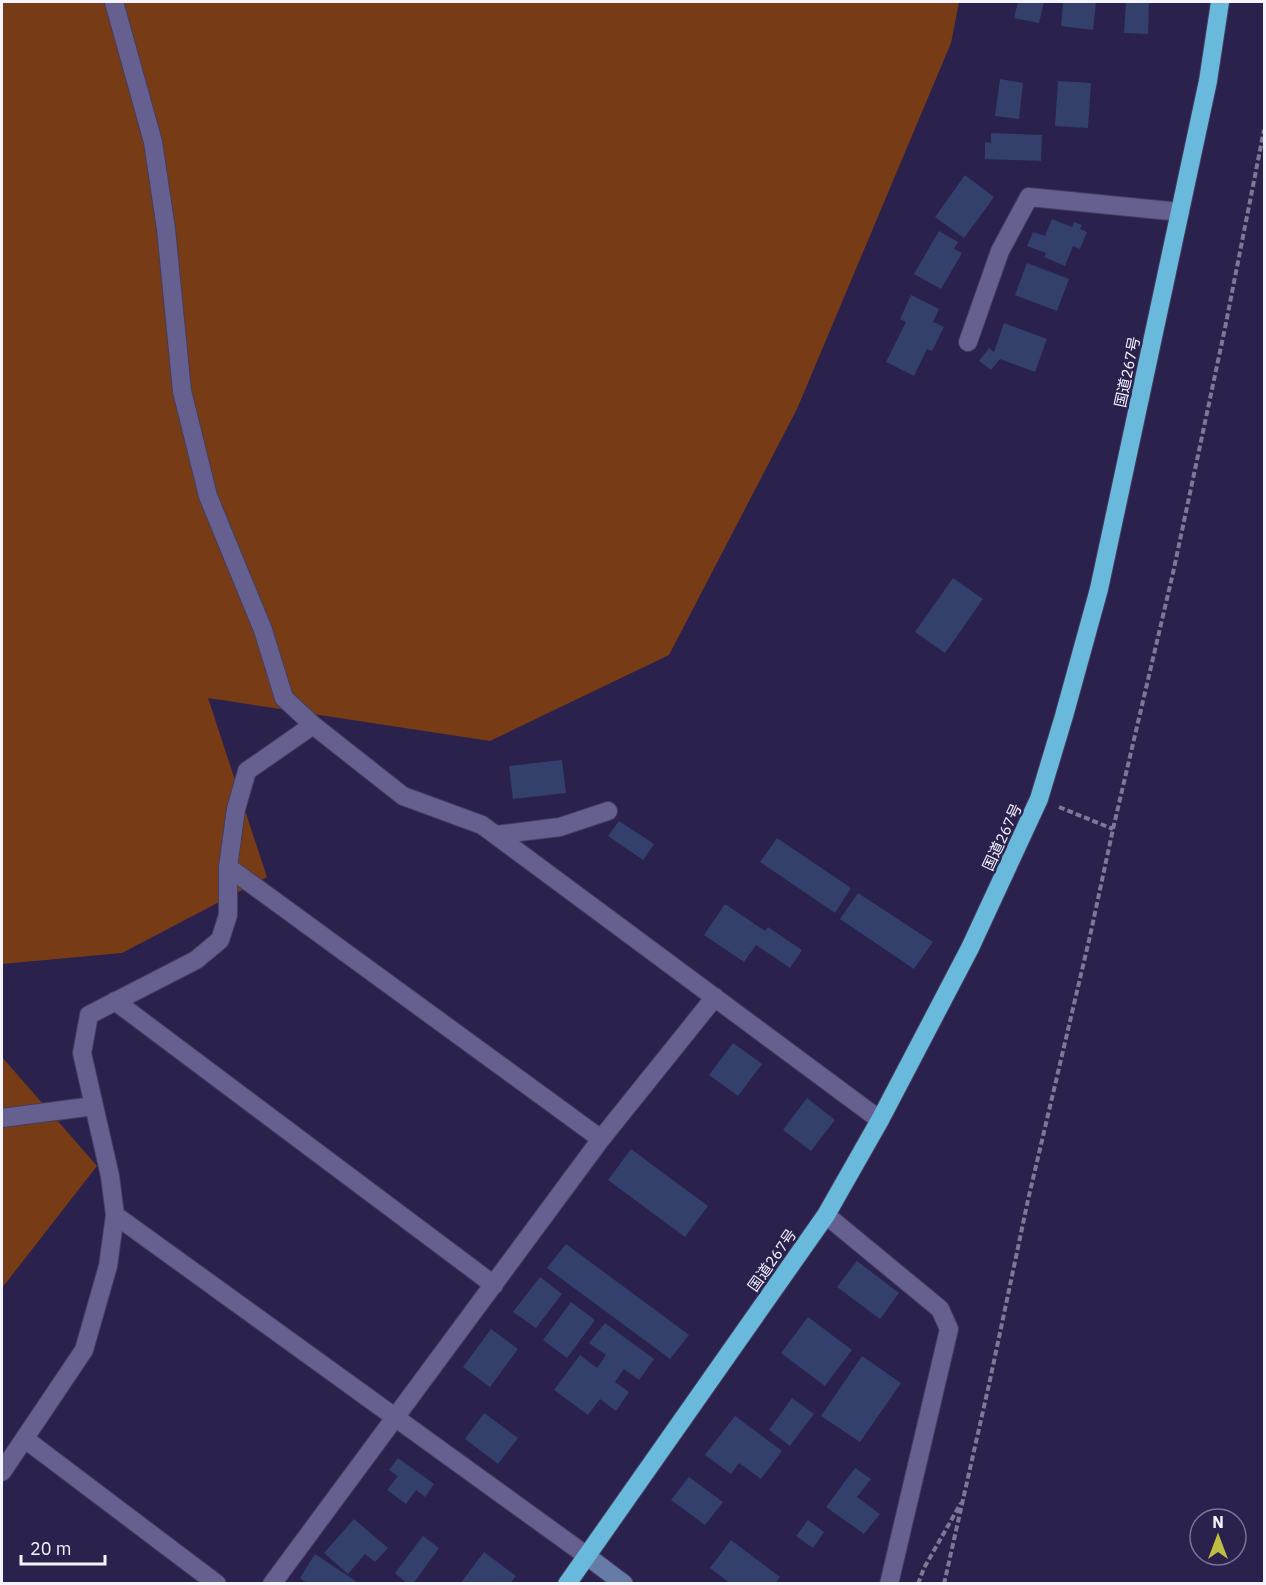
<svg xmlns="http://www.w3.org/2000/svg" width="1266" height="1585" viewBox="0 0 1266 1585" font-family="'IBM Plex Sans','Noto Sans JP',sans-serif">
	<rect width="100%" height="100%" fill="#2a214c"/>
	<path fill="#773c15" d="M2,2H959L951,43L797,409L669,655L490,741L208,698L267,877L122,953L2,964Z
		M2,1057L97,1166L2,1288Z"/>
	<path fill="#33406b" d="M1018,2H1044L1039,23L1014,18Z
		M1063,2H1096L1093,30L1061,26Z
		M1126,2H1149L1148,34L1124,33Z
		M1000,79L1023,83L1019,119L995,116Z
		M1058,81L1091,83L1088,128L1055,126Z
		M991,133L1042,135L1041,161L985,159V142L991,143Z
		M965,175L994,197L964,238L935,217Z
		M1052,219L1072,227L1074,222L1082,225L1080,229L1087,232L1080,249L1073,246L1065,266L1044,257L1046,253L1027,246L1033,232L1045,236Z
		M939,231L958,242L954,249L962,253L941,289L914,274Z
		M1027,263L1069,279L1057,311L1015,295Z
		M911,295L939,309L933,322L944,327L932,351L927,349L914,376L886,362L906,322L900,319Z
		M1004,323L1047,339L1035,372L1000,359L991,370L979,361L989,348L994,352Z
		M953,578L983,599L945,653L915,632Z
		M562,760L566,793L513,799L509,766Z
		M619,821L654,844L643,860L608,836Z
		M777,838L851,888L835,913L760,862Z
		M858,893L933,942L914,969L840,919Z
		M725,904L765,931L768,927L802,950L790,968L756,945L744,962L704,935Z
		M733,1043L762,1064L738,1096L709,1075Z
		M807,1098L835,1120L811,1151L783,1130Z
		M631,1149L708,1206L685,1237L608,1180Z
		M566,1244L689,1335L670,1359L547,1268Z
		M857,1261L899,1293L880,1319L837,1287Z
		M540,1277L562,1294L536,1328L513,1312Z
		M571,1302L595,1320L567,1358L543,1340Z
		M808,1317L852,1350L825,1386L781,1353Z
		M605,1323L654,1359L639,1380L624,1369L615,1382L629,1392L616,1411L600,1399L588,1415L554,1390L580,1355L597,1368L606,1355L589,1343Z
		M491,1329L518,1349L490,1387L463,1367Z
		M862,1356L901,1383L860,1442L821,1416Z
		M792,1398L814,1414L790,1446L769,1430Z
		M484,1413L518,1438L498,1464L465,1439Z
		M735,1416L782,1451L761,1479L739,1463L731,1474L705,1455Z
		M398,1458L434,1484L425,1497L416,1490L406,1504L387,1490L398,1476L389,1470Z
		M855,1468L871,1479L857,1497L880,1514L864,1534L826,1507Z
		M689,1477L723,1502L705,1525L671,1500Z
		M354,1519L388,1548L375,1562L365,1554L348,1574L324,1553Z
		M808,1520L824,1532L813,1548L796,1536Z
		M423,1536L439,1548L413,1584H408L395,1573Z
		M731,1540L780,1577L775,1584H731L710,1568Z
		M484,1552L516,1576L510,1584H460Z
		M315,1554L360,1584H308L300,1578Z"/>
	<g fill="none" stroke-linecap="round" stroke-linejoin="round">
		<defs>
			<path id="street" d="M114,2L153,142L166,229L182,391L208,496L263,630L284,698L313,725L403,796L482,825L880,1120
				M968,342L1000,251L1029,197L1180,212
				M496,835L560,827L608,811
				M228,867L601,1139
				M115,1001L494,1285
				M2,1118L94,1106
				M115,1215L587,1556
				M826,1215L940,1309L949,1329L889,1584
				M25,1439L217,1584
				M2,1472L84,1350L108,1266L115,1215L110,1176L82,1053L89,1015L196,960L220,940L228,915V867L236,809L247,771L313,725
				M272,1584L601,1139L715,997"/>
			<path id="secondary" d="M587,1556L624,1584"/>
			<path id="highway" d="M567,1584L826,1215L880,1120L970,948L1039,799L1064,716L1099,589L1208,81L1220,2"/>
		</defs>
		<use href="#street" stroke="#443c5e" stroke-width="20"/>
		<use href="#secondary" stroke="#443c5e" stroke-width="20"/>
		<use href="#highway" stroke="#443c5e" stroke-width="20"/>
		<path stroke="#7d7896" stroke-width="4" stroke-dasharray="6 3" stroke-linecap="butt" d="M1059,807L1113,829
			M918,1584L924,1568L961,1503
			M944,1584L990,1380L1028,1200L1090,936L1113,829L1173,573L1225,328L1264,130"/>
		<use href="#street" stroke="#666090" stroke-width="18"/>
		<use href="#secondary" stroke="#677ba7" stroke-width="18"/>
		<use href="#highway" stroke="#69b9dd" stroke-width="18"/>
	</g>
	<g text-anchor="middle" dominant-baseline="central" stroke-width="5" stroke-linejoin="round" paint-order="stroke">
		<g font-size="15" fill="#f4f4ff" stroke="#2a214c">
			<text transform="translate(1127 372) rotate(-78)">国道267号</text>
			<text transform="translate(1002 837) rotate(-65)">国道267号</text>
			<text transform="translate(772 1260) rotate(-55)">国道267号</text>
		</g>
	</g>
	<rect width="1266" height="1585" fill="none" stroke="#f4f4ff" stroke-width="6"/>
	<g transform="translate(1218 1537)"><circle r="28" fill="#2a214c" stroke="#7b7594" stroke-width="1.5"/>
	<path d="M0-4.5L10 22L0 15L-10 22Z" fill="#bebf42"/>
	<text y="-9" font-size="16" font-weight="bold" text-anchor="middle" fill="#f4f4ff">N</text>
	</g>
	<path d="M21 1555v9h84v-9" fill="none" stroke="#f4f4ff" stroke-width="3"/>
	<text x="30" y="1555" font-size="18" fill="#f4f4ff" stroke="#2a214c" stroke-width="4.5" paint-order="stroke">20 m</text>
</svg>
